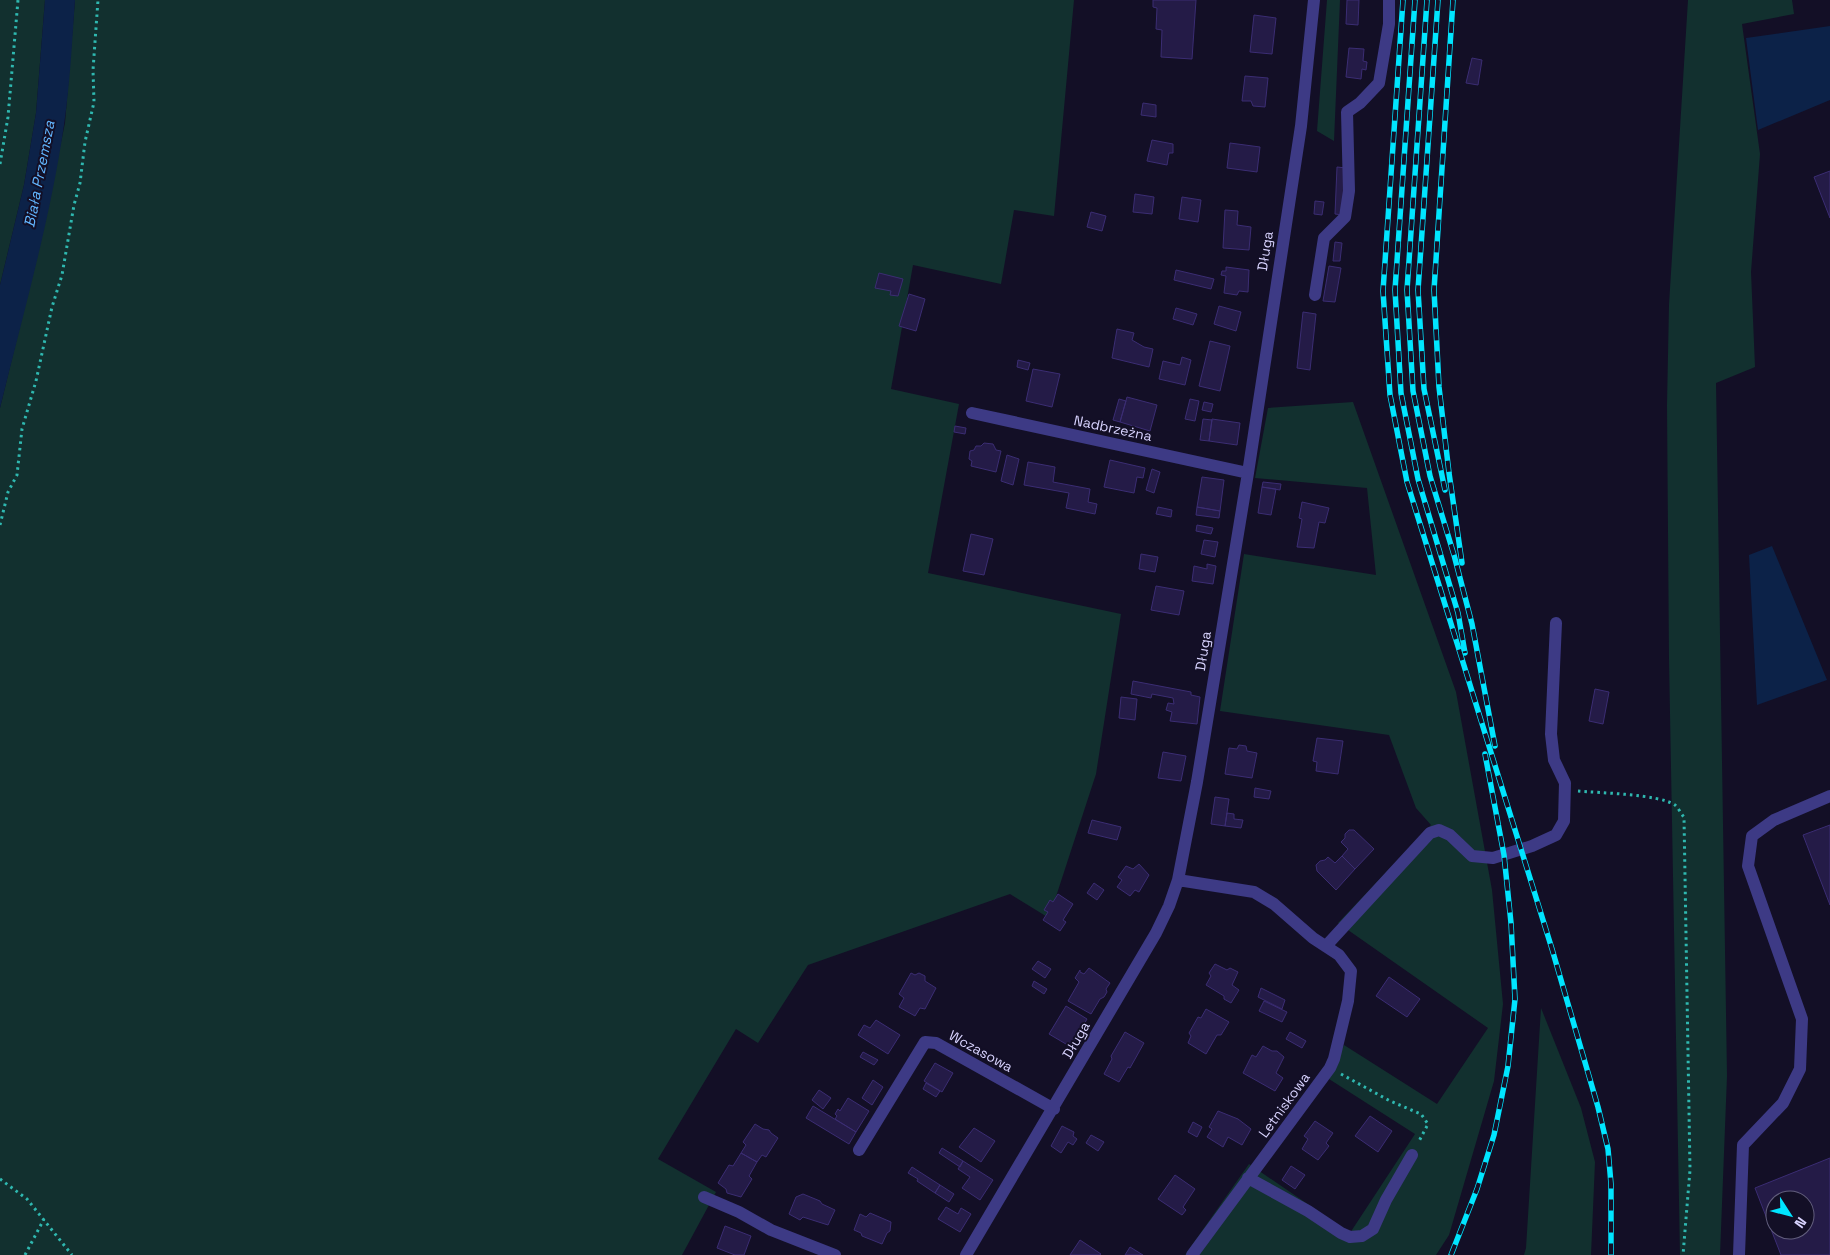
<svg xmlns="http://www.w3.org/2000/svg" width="1830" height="1255" viewBox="0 0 1830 1255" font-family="'Space Grotesk',sans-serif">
	<rect width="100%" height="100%" fill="#130f26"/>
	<path fill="#12302f" d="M0,0H45L36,113L24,185L0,285Z
		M75,0H1074L1054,216L1014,210L1001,284L913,265L891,389L959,404L928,573L1121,614L1096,774L1049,918L1010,894L808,965L758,1043L736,1029L658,1159L716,1192L682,1255H0V408L40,243L65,123Z
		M1327,0H1340L1334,141L1317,131Z
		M1688,0H1792L1794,14L1742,24L1760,154L1751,272L1755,367L1716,383L1727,1076L1720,1255H1680L1669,659L1667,405L1669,305Z
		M1353,402L1456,692L1492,890L1503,1004L1494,1081L1449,1235L1436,1255H1185L1249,1164L1350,1233L1415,1134L1329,1079L1344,1045L1437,1104L1488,1028L1338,923L1431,825L1416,808L1389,735L1220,711L1244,554L1376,575L1367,488L1255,478L1268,408Z
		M1541,1008L1581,1108L1595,1162L1591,1255H1524L1526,1248Z"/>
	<path fill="#0c2248" d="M45,0H75C72,42 70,84 64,125C50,221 23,314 0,408V285L24,185L36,113Z
		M1830,26V100L1758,130L1746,38Z
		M1772,546L1827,680L1757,705L1749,555Z"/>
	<path fill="#241b47" stroke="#3b2d73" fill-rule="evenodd" d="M1153,0H1196L1192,59L1161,57L1162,30L1156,29L1157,8L1153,7Z
		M1347,0H1359L1358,25L1346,24Z
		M1254,15L1276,18L1272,54L1250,52Z
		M1349,48L1364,49L1363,61L1367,62L1366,70L1362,69L1361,79L1346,77Z
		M1472,58L1482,60L1478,85L1466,83Z
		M1245,76L1268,78L1265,107L1253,106L1251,101H1242Z
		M1143,103L1156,105V117L1141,115Z
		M1152,140L1173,144V153H1169L1167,165L1147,161Z
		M1230,143L1260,147L1257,172L1227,168Z
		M1337,167L1346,168L1343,215L1335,214Z
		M1830,171V218L1814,177Z
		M1135,194L1154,197L1152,214L1133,212Z
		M1182,197L1201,200L1198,222L1179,219Z
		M1315,201L1324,202L1322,215L1314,214Z
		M1225,210L1238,211L1237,225L1251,227L1249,250L1223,248Z
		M1091,212L1106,216L1102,231L1087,227Z
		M1335,242L1342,243L1340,261H1333Z
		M1329,266L1341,268L1335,302L1323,301Z
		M1226,267L1249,270L1248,292L1239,291L1237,295L1224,293L1226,276L1221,275L1222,271H1226Z
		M1176,270L1214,279L1211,289L1174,280Z
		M879,273L903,279L898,296L890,295L891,291L875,288Z
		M909,294L925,299L916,331L899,326Z
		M1219,306L1241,312L1236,331L1214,324Z
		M1176,308L1197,314L1193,325L1173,319Z
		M1303,312L1316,314L1310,370L1297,368Z
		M1117,329L1134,333L1132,340L1144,347L1153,349L1149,367L1112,358Z
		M1210,341L1230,346L1220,391L1199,386Z
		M1182,357L1191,360L1185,385L1159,379L1163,361L1180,365Z
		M1018,360L1030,363L1028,370L1017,367Z
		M1033,369L1060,374L1052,407L1026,401Z
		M1127,397L1157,405L1150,431L1120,422Z
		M1119,399L1126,401L1120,422L1113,420Z
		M1190,399L1199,401L1195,421L1185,419Z
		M1204,402L1213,404L1211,412L1202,410Z
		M1203,419L1212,420L1209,441L1200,440Z
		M1212,419L1240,423L1237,445L1209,441Z
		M955,426L966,428L965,434L954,432Z
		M984,443L993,444L996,450L1001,451L996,472L971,466L972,461L969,459L970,451L974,450L976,446H981Z
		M1007,455L1019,459L1013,485L1001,481Z
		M1110,460L1145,468L1143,478L1137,477L1134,493L1104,487Z
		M1028,462L1055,467L1053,482L1090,489L1088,502L1097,504L1095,514L1066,508L1069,493L1024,485Z
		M1152,469L1160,472L1154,493L1146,490Z
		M1202,477L1224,480L1220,511L1197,507Z
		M1263,482L1281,484L1280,490L1262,487Z
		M1262,487L1276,489L1271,515L1258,513Z
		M1302,502L1329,508L1325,523L1319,522L1314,548L1297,547L1302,519L1299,518Z
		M1158,507L1172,510L1171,517L1156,514Z
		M1197,507L1220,511L1219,518L1196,515Z
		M1197,525L1213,528L1211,534L1196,531Z
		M971,534L993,539L984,575L963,571Z
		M1204,540L1218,542L1215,557L1201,554Z
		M1141,554L1158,557L1155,572L1139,569Z
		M1207,564L1216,566L1213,584L1192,581L1194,566L1207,569Z
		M1156,586L1184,591L1179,615L1151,610Z
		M1133,681L1191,692V695L1200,697L1197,724L1170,721L1172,712L1166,710L1168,703L1174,704L1173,698L1152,694L1151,698L1131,694Z
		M1595,689L1609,692L1603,724L1589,721Z
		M1121,697L1137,699L1135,720L1119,718Z
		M1317,738L1343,741L1338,774L1316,771L1317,762L1313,761Z
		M1239,745L1246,746L1247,751L1257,753L1252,778L1225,774L1229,748L1237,749Z
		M1163,752L1186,756L1181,781L1158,778Z
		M1255,788L1271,791L1269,799L1254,797Z
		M1215,797L1229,799L1225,826L1211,824Z
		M1227,813L1234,814V819L1243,820L1241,828L1225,826Z
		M1092,820L1121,827L1117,840L1088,833Z
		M1830,825V905L1803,835Z
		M1349,830H1354L1374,849L1355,869L1342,856L1348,849L1341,842L1345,838V834Z
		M1342,856L1355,869L1336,890L1317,871L1316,865L1320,861L1325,860L1328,857L1335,863Z
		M1139,864L1149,875L1139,892L1135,890L1130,896L1117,887L1122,880L1118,877L1126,866L1133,869Z
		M1094,883L1104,890L1097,900L1087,893Z
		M1058,894L1073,904L1063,920L1066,922L1060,931L1043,920L1048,912L1044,910L1050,900L1053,902Z
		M1038,961L1051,969L1045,978L1032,969Z
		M1215,964L1227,970L1230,968L1238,972L1232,985L1239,990L1231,1003L1224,999V996L1206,985L1211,976L1209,973Z
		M1089,968L1110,983L1106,989L1107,992L1104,997L1100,999L1091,1014L1068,1001L1079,982L1075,978L1080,970V972L1084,974Z
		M911,973L915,975L919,973L925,976V981L936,988L925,1009L920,1008L915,1016L899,1007L904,998L899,994Z
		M1389,977L1420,999L1407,1017L1376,996Z
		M1034,981L1047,989L1044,994L1032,986Z
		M1261,988L1285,1000L1282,1009L1258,997Z
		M1264,1001L1287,1012L1282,1022L1259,1011Z
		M1066,1006L1087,1019L1071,1047L1049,1034Z
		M1206,1009L1229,1022L1221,1035H1217L1206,1054L1188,1043L1191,1036L1189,1033L1198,1017L1201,1018Z
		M876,1020L900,1035L888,1054L858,1035L864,1025L870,1028Z
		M1125,1032L1144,1043L1130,1068L1128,1067L1119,1082L1104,1074L1112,1059L1111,1056Z
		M1290,1032L1306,1041L1302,1048L1286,1039Z
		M1263,1046L1272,1051H1277L1284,1057L1276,1073L1283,1078L1275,1091L1243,1073L1252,1055L1256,1057Z
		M863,1052L878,1060L874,1065L860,1057Z
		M935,1063L953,1073L942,1092L924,1081Z
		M873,1080L883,1087L872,1105L862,1098Z
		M926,1083L940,1091L936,1097L923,1089Z
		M819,1090L831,1098L823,1109L812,1100Z
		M848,1098L869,1111L856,1132L835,1119L837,1116L835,1114L838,1109L840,1111Z
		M813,1106L856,1132L849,1144L806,1118Z
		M1218,1111L1238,1119L1251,1129L1242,1145L1228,1137L1223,1147L1207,1137L1212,1129L1209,1127Z
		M1370,1116L1392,1131L1378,1152L1355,1136Z
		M1315,1121L1333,1133L1326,1143L1329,1146L1318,1160L1302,1149L1308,1139L1304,1136Z
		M1193,1122L1202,1127L1197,1137L1188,1132Z
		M755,1124L763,1129L769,1130L771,1133L778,1138L766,1157L762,1155L757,1162L741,1153L746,1145L743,1142Z
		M1062,1126L1074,1132L1073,1136L1077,1139L1073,1145L1068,1142L1061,1153L1051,1146Z
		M974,1128L995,1141L981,1162L959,1147Z
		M1091,1135L1104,1142L1098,1151L1086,1143Z
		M942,1148L963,1161L960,1167L939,1153Z
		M741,1153L757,1162L749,1176L752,1179L741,1197L727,1193L726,1189L718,1183L729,1165L733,1166Z
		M1830,1158V1255H1781L1755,1188ZM1775,1200H1805V1230H1775Z
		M963,1161L993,1180L980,1200L962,1188L970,1177L958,1169Z
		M1291,1166L1305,1175L1295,1189L1282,1180Z
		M912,1167L940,1185L935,1193L917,1181L918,1179L908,1173Z
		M1175,1175L1195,1189L1183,1207L1186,1210L1182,1215L1158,1199Z
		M940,1185L954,1194L949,1202L935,1193Z
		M803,1194L820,1201L822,1204L835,1210L828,1225L803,1217L800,1220L789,1214L796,1197Z
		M946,1207L958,1214L961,1208L971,1214L960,1232L938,1219Z
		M870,1213L891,1222L890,1231L887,1233L882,1244L862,1236L861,1233L854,1230L860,1214L866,1217Z
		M725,1226L751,1236L744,1255H735L717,1248Z
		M1080,1240L1101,1254L1100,1255H1070Z
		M1130,1247L1143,1255H1125Z"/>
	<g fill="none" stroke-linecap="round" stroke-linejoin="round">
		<path stroke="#2fb8b0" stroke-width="3" stroke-dasharray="2.5 4" stroke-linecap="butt" d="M0,164L8,117L18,0
			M0,525L8,492L17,475L22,429L36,381L52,307L62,275L74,205L80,183L85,142L94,102L93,70L98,0
			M1578,791C1599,793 1659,794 1675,805C1678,807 1681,814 1684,817L1690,1170L1683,1255
			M1341,1074L1390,1101L1421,1114L1428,1124L1418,1143
			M0,1179L27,1199L72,1255
			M25,1255L44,1219"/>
		<path stroke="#3d3a85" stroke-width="12" d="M1315,295L1324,238L1345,217L1349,191L1347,112L1360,103L1379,83L1389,24V0
			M972,413L1248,473
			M1178,880L1254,892L1274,904L1313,938L1339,955L1351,971L1348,1001L1334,1059L1330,1068L1192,1255
			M1326,946L1430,833L1439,830L1450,835L1472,856L1493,858L1532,846L1556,835L1564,821L1565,783L1554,760L1551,734L1556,623
			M859,1150L925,1042L936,1043L1054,1109
			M1248,1178L1308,1211L1341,1233L1350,1237L1362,1236L1373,1229L1386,1200L1412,1155
			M704,1197L739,1212L771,1230L835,1255
			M966,1255L1156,933L1169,906L1178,880L1197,782L1248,473L1301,126L1314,0
			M1739,1255L1743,1145L1783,1103L1800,1069L1802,1019L1748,866L1752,836L1774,820L1830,796"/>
		<defs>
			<path id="rail" d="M1403,0L1383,291L1390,395L1407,482L1552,949L1598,1107L1608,1149L1611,1184V1255
				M1415,0L1395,290L1401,393L1418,479L1458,613L1465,653
				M1427,0L1407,290L1413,391L1430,476L1454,555L1472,624L1495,746
				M1438,0L1418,290L1424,389L1445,490
				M1453,0L1434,290L1439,387L1449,473L1462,563
				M1451,1255L1477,1189L1494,1135L1508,1066L1515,999L1511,923L1504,855L1485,754"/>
		</defs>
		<use href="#rail" stroke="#00e5ff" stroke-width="5.5"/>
		<use href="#rail" stroke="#130f26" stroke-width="4" stroke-dasharray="11" stroke-linecap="butt"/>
	</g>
	<g text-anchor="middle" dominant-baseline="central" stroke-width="4" stroke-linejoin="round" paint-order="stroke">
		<g font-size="14" fill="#d9d4ff" stroke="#130f26">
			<text transform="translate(1265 251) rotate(-81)">Długa</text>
			<text transform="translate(1113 428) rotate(12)">Nadbrzeżna</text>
			<text transform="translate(1203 651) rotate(-81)">Długa</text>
			<text transform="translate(1076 1040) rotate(-60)">Długa</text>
			<text transform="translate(981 1051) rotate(29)">Wczasowa</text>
			<text transform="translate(1284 1105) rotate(-54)">Letniskowa</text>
		</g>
		<g font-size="15" font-style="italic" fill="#62b6ff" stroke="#130f26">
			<text transform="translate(39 174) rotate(-79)">Biała Przemsza</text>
		</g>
	</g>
	<g transform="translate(1790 1215) rotate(126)"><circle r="24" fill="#130f26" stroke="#625e7d"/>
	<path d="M0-4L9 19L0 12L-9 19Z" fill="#00e5ff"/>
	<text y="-8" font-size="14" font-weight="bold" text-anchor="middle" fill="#d9d4ff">N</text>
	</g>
</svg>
